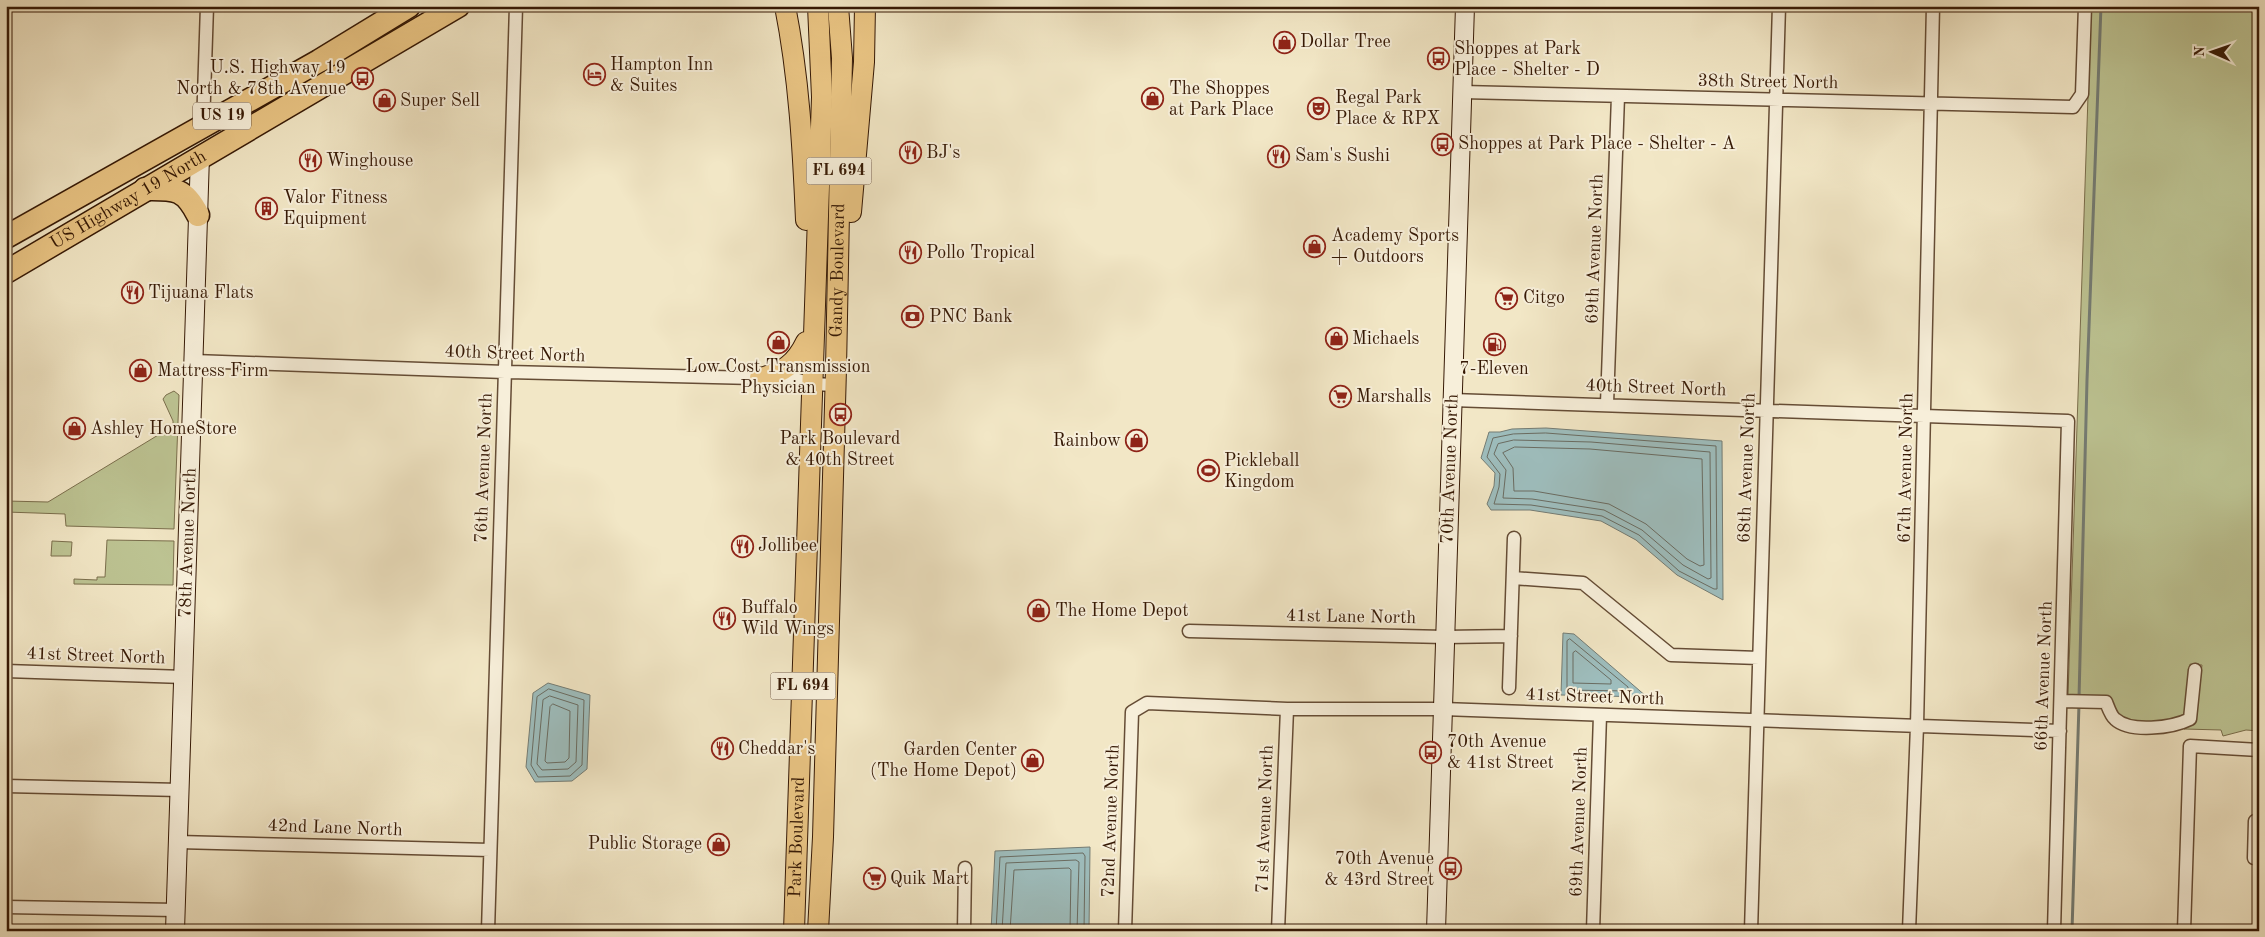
<svg xmlns="http://www.w3.org/2000/svg" width="2265" height="937" viewBox="0 0 2265 937" font-family="'Old Standard TT',serif">
	<rect width="100%" height="100%" fill="#f2e7c6"/>
	<filter id="stains"><feTurbulence type="fractalNoise" baseFrequency=".004" numOctaves="4"/><feColorMatrix values="0 0 0 0 .2 0 0 0 0 .09 0 0 0 0 .02 0 0 0 .5 -.17"/></filter>
	<radialGradient id="worn" r=".72"><stop offset=".6" stop-color="#630" stop-opacity="0"/><stop offset="1" stop-color="#630" stop-opacity=".3"/></radialGradient>
	<path fill="#bdc493" stroke="#7a6e4c" d="M2091,6H2259V731L2246,730L2223,736L2221,730L2184,729L2193,724L2196,720L2202,665L2190,664L2184,716C2171,723 2129,727 2118,715C2115,712 2113,704 2112,700L2068,696Z
		M174,391L179,395L174,529L66,526L65,514L6,512V501L48,502L173,426V421L163,399L166,395Z
		M107,540L174,541L173,585L74,584V579L97,580V577H105Z
		M52,541L72,542L71,556H51Z"/>
	<path fill="#9ebebe" stroke="#747c74" d="M1546,428L1722,441L1723,600L1677,575L1636,540L1601,521L1530,510H1491L1487,504L1494,486L1495,473L1481,458L1489,432H1500L1512,429Z
		M1563,633L1574,634L1647,697L1561,695Z
		M548,683L590,695L587,769L572,781L535,782L526,767L533,693Z
		M1090,847L1089,931H991L995,851Z"/>
	<g fill="none" stroke-linecap="round" stroke-linejoin="round">
		<path stroke="#6a6c62" stroke-width="1" d="M1546,433L1716,446L1717,589H1714L1679,571L1639,535L1602,516L1531,505L1494,504L1499,487L1500,474L1487,457L1493,438L1513,434Z
			M1514,440L1591,442L1710,452L1711,578L1708,579L1683,565L1642,530L1604,510L1532,499L1503,498L1506,470L1494,454L1498,444Z
			M1515,447L1590,449L1702,459L1704,565L1700,566L1687,559L1646,524L1609,504L1534,491H1514L1513,468L1503,453Z
			M1570,639L1628,687V691L1567,690V641Z
			M1576,651L1611,680V684L1573,683V653Z
			M549,689L584,700L582,765L570,776L538,777L531,765L537,697Z
			M550,696L578,705L576,762L568,769L542,770L537,764L543,700Z
			M553,704L570,711L569,758L565,762L547,763L545,761L550,707Z
			M996,931L1000,857L1083,853L1085,856L1084,931
			M1002,931L1006,863L1076,860L1079,862L1077,931
			M1010,931L1014,870L1069,868L1071,870L1070,931"/>
		<path stroke="#747c74" stroke-width="3" d="M2079,698L2087,380L2101,6
			M2072,931L2079,704"/>
		<defs>
			<path id="street" d="M1462,92L2073,107L2082,94L2085,6
				M203,126L207,6
				M194,361L505,372L795,379L812,384L835,385
				M1452,400L2068,421L2054,931
				M1607,404L1618,96
				M1513,578L1583,583L1671,655L1759,658
				M1189,631L1445,637L1511,636
				M6,671L184,677
				M1509,688L1514,538
				M2061,701L2106,702C2108,707 2111,716 2115,719C2130,733 2172,728 2190,719L2195,670
				M6,786L180,790
				M2259,821H2255L2254,858L2259,859
				M178,842L490,850
				M6,907L176,910
				M488,931L516,6
				M964,931L965,868
				M1125,931L1132,712L1147,703L1287,709H1443L2060,731
				M1278,931L1287,709
				M1593,931L1600,715
				M1751,931L1779,6
				M1909,931L1917,726L1933,6
				M2184,931L2190,746L2259,750"/>
			<path id="secondary" d="M175,931L200,156
				M1436,931L1465,6"/>
			<g id="primary">
				<path d="M785,6C799,77 803,149 806,220"/>
				<path d="M851,212L864,62L865,6"/>
				<path d="M760,378C783,373 796,363 806,342"/>
				<path id="s1" d="M794,931L822,97L818,6"/>
				<path id="s2" d="M818,931L823,837L836,369L842,58L838,6"/>
			</g>
			<g id="highway">
				<path d="M145,189C174,189 184,187 198,215"/>
				<path d="M6,237L319,61L409,6"/>
				<path id="s3" d="M6,272L458,6"/>
			</g>
		</defs>
		<use href="#street" stroke="#654c35" stroke-width="15"/>
		<use href="#secondary" stroke="#361905" stroke-width="20"/>
		<use href="#primary" stroke="#361905" stroke-width="22"/>
		<use href="#highway" stroke="#361905" stroke-width="25"/>
		<use href="#street" stroke="#f7efda" stroke-width="12"/>
		<use href="#secondary" stroke="#f7efda" stroke-width="18"/>
		<use href="#primary" stroke="#e9c483" stroke-width="20"/>
		<use href="#highway" stroke="#e9c483" stroke-width="22"/>
	</g>
	<defs>
		<symbol id="shop-ring" viewBox="-11 -11 22 22"><circle r="9.5" fill="#f7efda" stroke="#8f2418" stroke-width="1.5"/><path d="M-5-2.5h2.3a2.7 3.5 0 0 1 5.4 0H5L5.5 6h-11ZM-1.5-2.5h3a1.5 2.3 0 0 0-3 0Z" fill="#8f2418"/></symbol>
		<symbol id="bus-ring" viewBox="-11 -11 22 22"><circle r="9.5" fill="#f7efda" stroke="#8f2418" stroke-width="1.5"/><path d="M-5-6H5V4H4V6H2V4H-2V6H-4V4H-5ZM-3.5-4V0h7V-4ZM-3.5 1.2v1.5H-2V1.2ZM2 1.2v1.5H3.5V1.2Z" fill="#8f2418"/></symbol>
		<symbol id="hotel-ring" viewBox="-11 -11 22 22"><circle r="9.5" fill="#f7efda" stroke="#8f2418" stroke-width="1.5"/><path d="M-6-4.5h1.5V1H6V5H4.5V3h-9V5H-6ZM-4 0a1.8 1.8 0 1 1 3.6 0ZM.5 0V-2.5h3Q6-2.5 6 0Z" fill="#8f2418"/></symbol>
		<symbol id="theatre-ring" viewBox="-11 -11 22 22"><circle r="9.5" fill="#f7efda" stroke="#8f2418" stroke-width="1.5"/><path d="M-5-5.5Q0-4 5-5.5V0Q5 5 0 6Q-5 5-5 0ZM-3.3-2.5H-1v1.5H-3.3ZM1-2.5H3.3v1.5H1ZM-2.8 1Q0 5.5 2.8 1Z" fill="#8f2418"/></symbol>
		<symbol id="restaurant-ring" viewBox="-11 -11 22 22"><circle r="9.5" fill="#f7efda" stroke="#8f2418" stroke-width="1.5"/><path d="M-5-6h1v4h1v-4h1v4h1v-4h1v5L-1.5 .5V6h-2V.5L-5-1ZM5-6V6H3V1.5H1.5Q1.5-4 5-6Z" fill="#8f2418"/></symbol>
		<symbol id="building-ring" viewBox="-11 -11 22 22"><circle r="9.5" fill="#f7efda" stroke="#8f2418" stroke-width="1.5"/><path d="M-4-6H4V6H1V3H-1V6H-4ZM-2.5-4.3h1.7v1.8h-1.7ZM.8-4.3h1.7v1.8H.8ZM-2.5-1h1.7V.8h-1.7ZM.8-1h1.7V.8H.8Z" fill="#8f2418"/></symbol>
		<symbol id="supermarket-ring" viewBox="-11 -11 22 22"><circle r="9.5" fill="#f7efda" stroke="#8f2418" stroke-width="1.5"/><path d="M-6-5.5h2.5l.6 2H6L4.5 2H-2.5L-4.4-4H-6ZM-1.5 3.2a1.3 1.3 0 1 0 .1 0ZM3 3.2a1.3 1.3 0 1 0 .1 0Z" fill="#8f2418"/></symbol>
		<symbol id="bank-ring" viewBox="-11 -11 22 22"><circle r="9.5" fill="#f7efda" stroke="#8f2418" stroke-width="1.5"/><path d="M-6-4H6V4H-6ZM0-2.3a2.3 2.3 0 1 0 0 4.6a2.3 2.3 0 1 0 0-4.6Z" fill="#8f2418"/></symbol>
		<symbol id="fuel-ring" viewBox="-11 -11 22 22"><circle r="9.5" fill="#f7efda" stroke="#8f2418" stroke-width="1.5"/><path d="M-5.5-6h7V0h2V4h1.3V-2.5L3-4.5l.8-.8L6-3V5H2.5V1h-1V6h-7ZM-4.2-4.7v3.2H.2V-4.7Z" fill="#8f2418"/></symbol>
		<symbol id="stadium-ring" viewBox="-11 -11 22 22"><circle r="9.5" fill="#f7efda" stroke="#8f2418" stroke-width="1.5"/><path d="M0-5a6.5 5 0 1 0 0 10a6.5 5 0 1 0 0-10ZM-3.5-1.8h7v3.6h-7Z" fill="#8f2418"/></symbol>
	</defs>
	<g fill-rule="evenodd">
		<use href="#shop-ring" x="1272" y="30" width="25" height="25"/>
		<use href="#bus-ring" x="1426" y="46" width="25" height="25"/>
		<use href="#hotel-ring" x="582" y="62" width="25" height="25"/>
		<use href="#bus-ring" x="350" y="66" width="25" height="25"/>
		<use href="#shop-ring" x="1140" y="86" width="25" height="25"/>
		<use href="#shop-ring" x="372" y="88" width="25" height="25"/>
		<use href="#theatre-ring" x="1306" y="96" width="25" height="25"/>
		<use href="#bus-ring" x="1430" y="132" width="25" height="25"/>
		<use href="#restaurant-ring" x="898" y="140" width="25" height="25"/>
		<use href="#restaurant-ring" x="1266" y="144" width="25" height="25"/>
		<use href="#restaurant-ring" x="298" y="148" width="25" height="25"/>
		<use href="#building-ring" x="254" y="196" width="25" height="25"/>
		<use href="#shop-ring" x="1302" y="234" width="25" height="25"/>
		<use href="#restaurant-ring" x="898" y="240" width="25" height="25"/>
		<use href="#restaurant-ring" x="120" y="280" width="25" height="25"/>
		<use href="#supermarket-ring" x="1494" y="286" width="25" height="25"/>
		<use href="#bank-ring" x="900" y="304" width="25" height="25"/>
		<use href="#shop-ring" x="1324" y="326" width="25" height="25"/>
		<use href="#shop-ring" x="766" y="330" width="25" height="25"/>
		<use href="#fuel-ring" x="1482" y="332" width="25" height="25"/>
		<use href="#shop-ring" x="128" y="358" width="25" height="25"/>
		<use href="#supermarket-ring" x="1328" y="384" width="25" height="25"/>
		<use href="#bus-ring" x="828" y="402" width="25" height="25"/>
		<use href="#shop-ring" x="62" y="416" width="25" height="25"/>
		<use href="#shop-ring" x="1124" y="428" width="25" height="25"/>
		<use href="#stadium-ring" x="1196" y="458" width="25" height="25"/>
		<use href="#restaurant-ring" x="730" y="534" width="25" height="25"/>
		<use href="#shop-ring" x="1026" y="598" width="25" height="25"/>
		<use href="#restaurant-ring" x="712" y="606" width="25" height="25"/>
		<use href="#restaurant-ring" x="710" y="736" width="25" height="25"/>
		<use href="#bus-ring" x="1418" y="740" width="25" height="25"/>
		<use href="#shop-ring" x="1020" y="748" width="25" height="25"/>
		<use href="#shop-ring" x="706" y="832" width="25" height="25"/>
		<use href="#bus-ring" x="1438" y="856" width="25" height="25"/>
		<use href="#supermarket-ring" x="862" y="866" width="25" height="25"/>
	</g>
	<g text-anchor="middle" dominant-baseline="central" stroke-width="4" stroke-linejoin="round" paint-order="stroke">
		<g fill="#f7efda" stroke="#705945" stroke-width="1">
			<rect x="193" y="102.5" width="58" height="27" rx="4"/>
			<rect x="806.5" y="157.5" width="65" height="27" rx="4"/>
			<rect x="770.5" y="672.5" width="65" height="27" rx="4"/>
		</g>
		<g font-size="16" font-weight="bold" fill="#361905">
			<text x="222" y="116">US 19</text>
			<text x="839" y="171">FL 694</text>
			<text x="803" y="686">FL 694</text>
		</g>
		<g font-size="18" fill="#361905" stroke="#f7efda" text-anchor="start">
			<text x="1300" y="42">Dollar Tree</text>
			<text x="1454" y="49">Shoppes at Park<tspan x="1454" dy="21">Place - Shelter - D</tspan></text>
			<text x="610" y="65">Hampton Inn<tspan x="610" dy="21">&amp; Suites</tspan></text>
			<text x="346" y="68" text-anchor="end">U.S. Highway 19<tspan x="346" dy="21">North &amp; 78th Avenue</tspan></text>
			<text x="1169" y="89">The Shoppes<tspan x="1169" dy="21">at Park Place</tspan></text>
			<text x="1335" y="98">Regal Park<tspan x="1335" dy="21">Place &amp; RPX</tspan></text>
			<text x="400" y="101">Super Sell</text>
			<text x="1458" y="144">Shoppes at Park Place - Shelter - A</text>
			<text x="926" y="153">BJ's</text>
			<text x="1295" y="156">Sam's Sushi</text>
			<text x="326" y="161">Winghouse</text>
			<text x="283" y="198">Valor Fitness<tspan x="283" dy="21">Equipment</tspan></text>
			<text x="1331" y="236">Academy Sports<tspan x="1331" dy="21">+ Outdoors</tspan></text>
			<text x="926" y="253">Pollo Tropical</text>
			<text x="148" y="293">Tijuana Flats</text>
			<text x="1523" y="298">Citgo</text>
			<text x="929" y="317">PNC Bank</text>
			<text x="1352" y="339">Michaels</text>
			<text x="778" y="367" text-anchor="middle">Low Cost Transmission<tspan x="778" dy="21">Physician</tspan></text>
			<text x="1494" y="369" text-anchor="middle">7-Eleven</text>
			<text x="157" y="371">Mattress Firm</text>
			<text x="1356" y="397">Marshalls</text>
			<text x="90" y="429">Ashley HomeStore</text>
			<text x="840" y="439" text-anchor="middle">Park Boulevard<tspan x="840" dy="21">&amp; 40th Street</tspan></text>
			<text x="1121" y="441" text-anchor="end">Rainbow</text>
			<text x="1224" y="461">Pickleball<tspan x="1224" dy="21">Kingdom</tspan></text>
			<text x="758" y="546">Jollibee</text>
			<text x="741" y="608">Buffalo<tspan x="741" dy="21">Wild Wings</tspan></text>
			<text x="1055" y="611">The Home Depot</text>
			<text x="1447" y="742">70th Avenue<tspan x="1447" dy="21">&amp; 41st Street</tspan></text>
			<text x="738" y="749">Cheddar's</text>
			<text x="1017" y="750" text-anchor="end">Garden Center<tspan x="1017" dy="21">(The Home Depot)</tspan></text>
			<text x="702" y="844" text-anchor="end">Public Storage</text>
			<text x="1434" y="859" text-anchor="end">70th Avenue<tspan x="1434" dy="21">&amp; 43rd Street</tspan></text>
			<text x="890" y="879">Quik Mart</text>
		</g>
		<g font-size="18" fill="#361905" stroke="#f7efda">
			<text transform="translate(1768 82) rotate(1)">38th Street North</text>
			<text stroke="none"><textPath href="#s3" startOffset="142">US Highway 19 North</textPath></text>
			<text transform="translate(1595 249) rotate(-88)">69th Avenue North</text>
			<text stroke="none"><textPath href="#s2" startOffset="661">Gandy Boulevard</textPath></text>
			<text transform="translate(515 354) rotate(2)">40th Street North</text>
			<text transform="translate(1656 388) rotate(2)">40th Street North</text>
			<text transform="translate(484 468) rotate(-88)">76th Avenue North</text>
			<text transform="translate(1747 468) rotate(-88)">68th Avenue North</text>
			<text transform="translate(1906 468) rotate(-89)">67th Avenue North</text>
			<text transform="translate(1450 469) rotate(-88)">70th Avenue North</text>
			<text transform="translate(188 543) rotate(-88)">78th Avenue North</text>
			<text transform="translate(1351 617) rotate(1)">41st Lane North</text>
			<text transform="translate(96 656) rotate(2)">41st Street North</text>
			<text transform="translate(2044 676) rotate(-88)">66th Avenue North</text>
			<text transform="translate(1595 697) rotate(2)">41st Street North</text>
			<text transform="translate(1265 819) rotate(-88)">71st Avenue North</text>
			<text transform="translate(1111 821) rotate(-88)">72nd Avenue North</text>
			<text transform="translate(1579 822) rotate(-88)">69th Avenue North</text>
			<text transform="translate(335 828) rotate(2)">42nd Lane North</text>
			<text stroke="none"><textPath href="#s1" startOffset="94">Park Boulevard</textPath></text>
		</g>
	</g>
	<rect width="2265" height="937" fill="none" stroke="#f2e7c6" stroke-width="25"/>
	<rect x="8" y="8" width="2250" height="922" fill="none" stroke="#361905" stroke-width="2.5"/>
	<rect x="12" y="12" width="2240" height="912" fill="none" stroke="#361905"/>
	<g transform="translate(2212 52) rotate(272)" stroke="#f7efda" stroke-width="4" paint-order="stroke">
	<path d="M0-4L9 19L0 12L-9 19Z" fill="#361905"/>
	<text y="-8" font-size="14" font-weight="bold" text-anchor="middle" fill="#361905">N</text>
	</g>
	<rect width="100%" height="100%" filter="url(#stains)"/>
	<rect width="100%" height="100%" fill="url(#worn)"/>
</svg>
